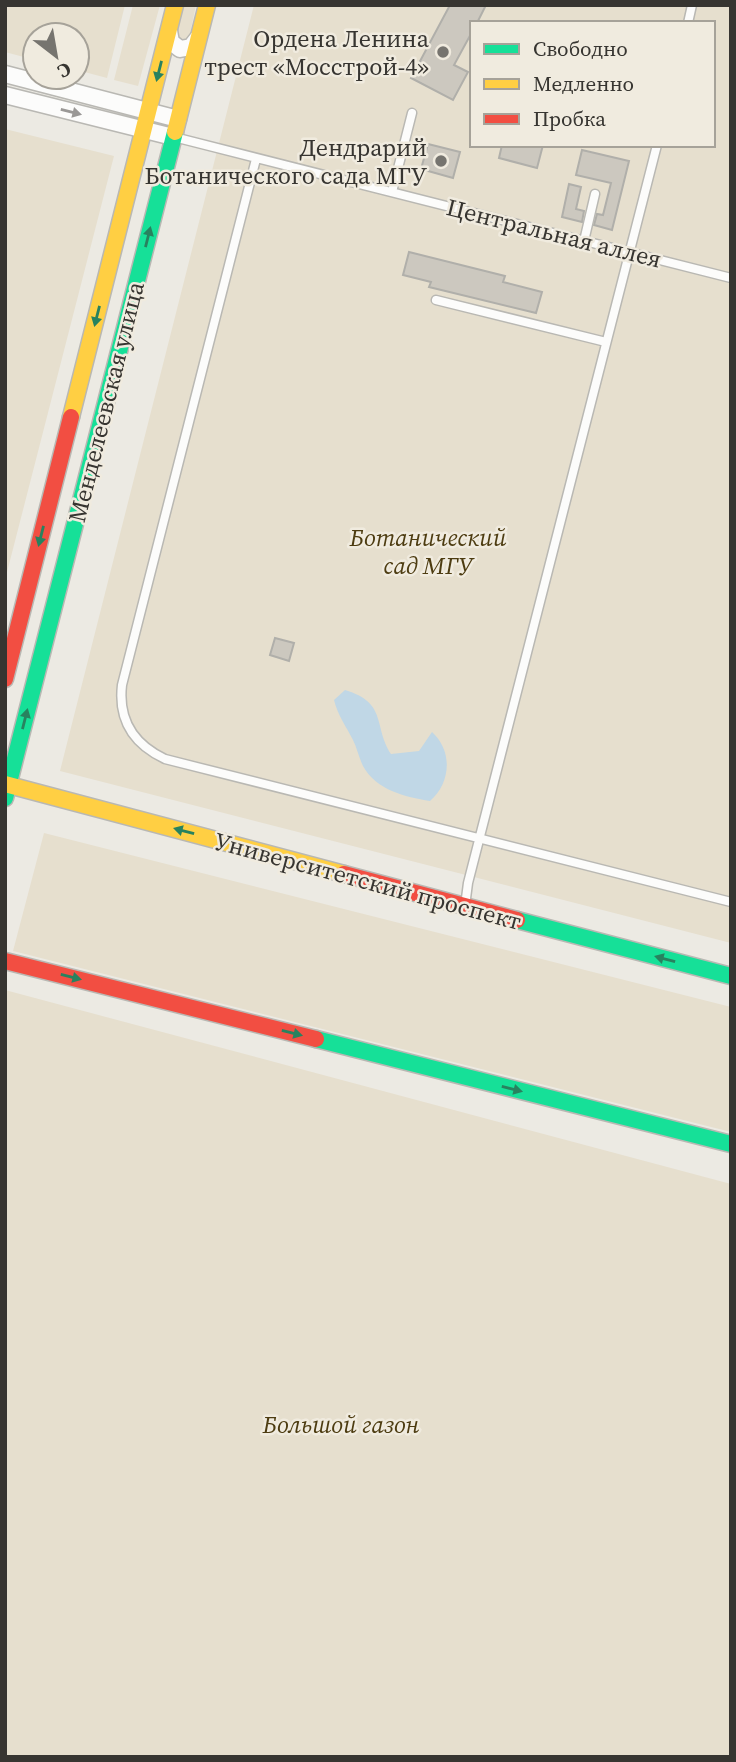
<svg xmlns="http://www.w3.org/2000/svg" width="736" height="1762" viewBox="0 0 736 1762" font-family="'Source Serif 4',serif">
	<rect width="100%" height="100%" fill="#eceae3"/>
	<path fill="#e6dfce" fill-rule="evenodd" d="M5,5H125L107,78L77,70V35H35V60L5,52Z
		M133,5H160L138,86L114,80Z
		M183,5H196L189,39L183,42L176,35Z
		M254,5H731V943L60,771ZM472,23H713V145H472Z
		M5,129L114,156L5,580Z
		M44,833L731,1007V1132L13,951Z
		M5,990L731,1184V1757H5Z"/>
	<path fill="#c0d7e6" d="M345,690C388,703 373,726 391,754L419,751L432,732C453,751 451,783 430,801C405,797 376,790 363,766C359,758 357,748 353,740C346,726 338,716 334,700Z"/>
	<path fill="#ccc8bf" stroke="#b0afaa" stroke-width="2" d="M450,5H486L477,23H472V32L454,65L468,72L453,100L411,78Z
		M428,144L460,152L453,178L421,169Z
		M502,145H543L537,168L499,158Z
		M582,150L629,161L612,230L594,225L597,214L603,215L611,183L576,175Z
		M569,184L581,187L576,209L584,211L582,222L562,217Z
		M409,252L505,276L503,282L542,292L536,313L429,287L431,282L403,275Z
		M275,638L294,643L289,661L270,655Z"/>
	<g fill="none" stroke-linecap="round" stroke-linejoin="round">
		<defs>
			<path id="lane" d="M688,23L692,5
				M174,137L731,278
				M256,159L122,685C118,720 133,744 165,759L731,902
				M392,192L412,113
				M584,241L595,194
				M436,300L606,342
				M465,906L468,883L657,145"/>
			<path id="street" d="M169,31L171,42L180,49L191,47L198,38
				M5,74L178,119
				M5,95L173,137"/>
			<path id="fast" d="M5,798L175,132
				M517,920L731,976
				M316,1039L731,1144"/>
			<path id="slow" d="M175,132L207,5
				M71,417L175,5
				M5,784L344,874"/>
			<path id="jam" d="M5,679L71,417
				M344,874L517,920
				M5,961L316,1039"/>
		</defs>
		<use href="#lane" stroke="#b9b8b3" stroke-width="11"/>
		<use href="#street" stroke="#b9b8b3" stroke-width="19"/>
		<use href="#fast" stroke="#b9b8b3" stroke-width="19"/>
		<use href="#slow" stroke="#b9b8b3" stroke-width="19"/>
		<use href="#jam" stroke="#b9b8b3" stroke-width="19"/>
		<use href="#lane" stroke="#fcfcfb" stroke-width="8"/>
		<use href="#street" stroke="#fcfcfb" stroke-width="16"/>
		<use href="#fast" stroke="#16e098" stroke-width="16"/>
		<use href="#slow" stroke="#ffcf43" stroke-width="16"/>
		<use href="#jam" stroke="#f24e42" stroke-width="16"/>
	</g>
	<defs><path id="oneway-solid" d="M-6-.8H1V-3.2L6.5 0L1 3.2V.8H-6Z" transform="scale(1.75)"/></defs>
	<g fill="#28825f">
		<use href="#oneway-solid" transform="translate(159 71) rotate(104)"/>
		<use href="#oneway-solid" transform="translate(148 237) rotate(-76)"/>
		<use href="#oneway-solid" transform="translate(97 316) rotate(104)"/>
		<use href="#oneway-solid" transform="translate(41 536) rotate(104)"/>
		<use href="#oneway-solid" transform="translate(25 719) rotate(-76)"/>
		<use href="#oneway-solid" transform="translate(184 831) rotate(-165)"/>
		<use href="#oneway-solid" transform="translate(665 959) rotate(-165)"/>
		<use href="#oneway-solid" transform="translate(71 977) rotate(14)"/>
		<use href="#oneway-solid" transform="translate(292 1033) rotate(14)"/>
		<use href="#oneway-solid" transform="translate(512 1089) rotate(14)"/>
	</g>
	<use fill="#9a9896" href="#oneway-solid" transform="translate(71 112) rotate(14)"/>
	<g fill="#76746f" stroke="#f0ebdf" stroke-width="2.5">
		<circle cx="443" cy="52" r="7"/>
		<circle cx="441" cy="161" r="7"/>
	</g>
	<g text-anchor="middle" dominant-baseline="central" stroke-width="5" stroke-linejoin="round" paint-order="stroke">
		<g font-size="24" fill="#373531" stroke="#f0ebdf" text-anchor="end">
			<text x="429" y="38">Ордена Ленина<tspan x="429" dy="28">трест «Мосстрой-4»</tspan></text>
			<text x="427" y="147">Дендрарий<tspan x="427" dy="28">Ботанического сада МГУ</tspan></text>
		</g>
		<g font-size="24" fill="#373531" stroke="#f0ebdf">
			<text transform="translate(554 233) rotate(14)">Центральная аллея</text>
			<text transform="translate(106 402) rotate(-76)">Менделеевская улица</text>
			<text transform="translate(368 881) rotate(15)">Университетский проспект</text>
		</g>
		<g font-size="24" font-style="italic" fill="#4d3c11" stroke="#f0ebdf">
			<text x="428" y="537">Ботанический<tspan x="428" dy="28">сад МГУ</tspan></text>
			<text x="341" y="1424">Большой газон</text>
		</g>
	</g>
	<rect width="736" height="1762" fill="none" stroke="#373531" stroke-width="14"/>
	<rect x="470" y="21" width="245" height="126" fill="#f0ebdf" stroke="#a6a299" stroke-width="2"/>
	<rect x="484" y="44" width="35" height="10" fill="#16e098" stroke="#a6a299" stroke-width="2"/>
	<text x="533" y="56" font-size="21" fill="#373531">Свободно</text>
	<rect x="484" y="79" width="35" height="10" fill="#ffcf43" stroke="#a6a299" stroke-width="2"/>
	<text x="533" y="91" font-size="21" fill="#373531">Медленно</text>
	<rect x="484" y="114" width="35" height="10" fill="#f24e42" stroke="#a6a299" stroke-width="2"/>
	<text x="533" y="126" font-size="21" fill="#373531">Пробка</text>
	<g transform="translate(56 56) rotate(149)"><circle r="33" fill="#f0ebdf" stroke="#a6a299" stroke-width="2"/>
	<path d="M0-5L12 26L0 18L-12 26Z" fill="#76746f"/>
	<text y="-10" font-size="19" font-weight="bold" text-anchor="middle" fill="#373531">С</text>
	</g>
</svg>
